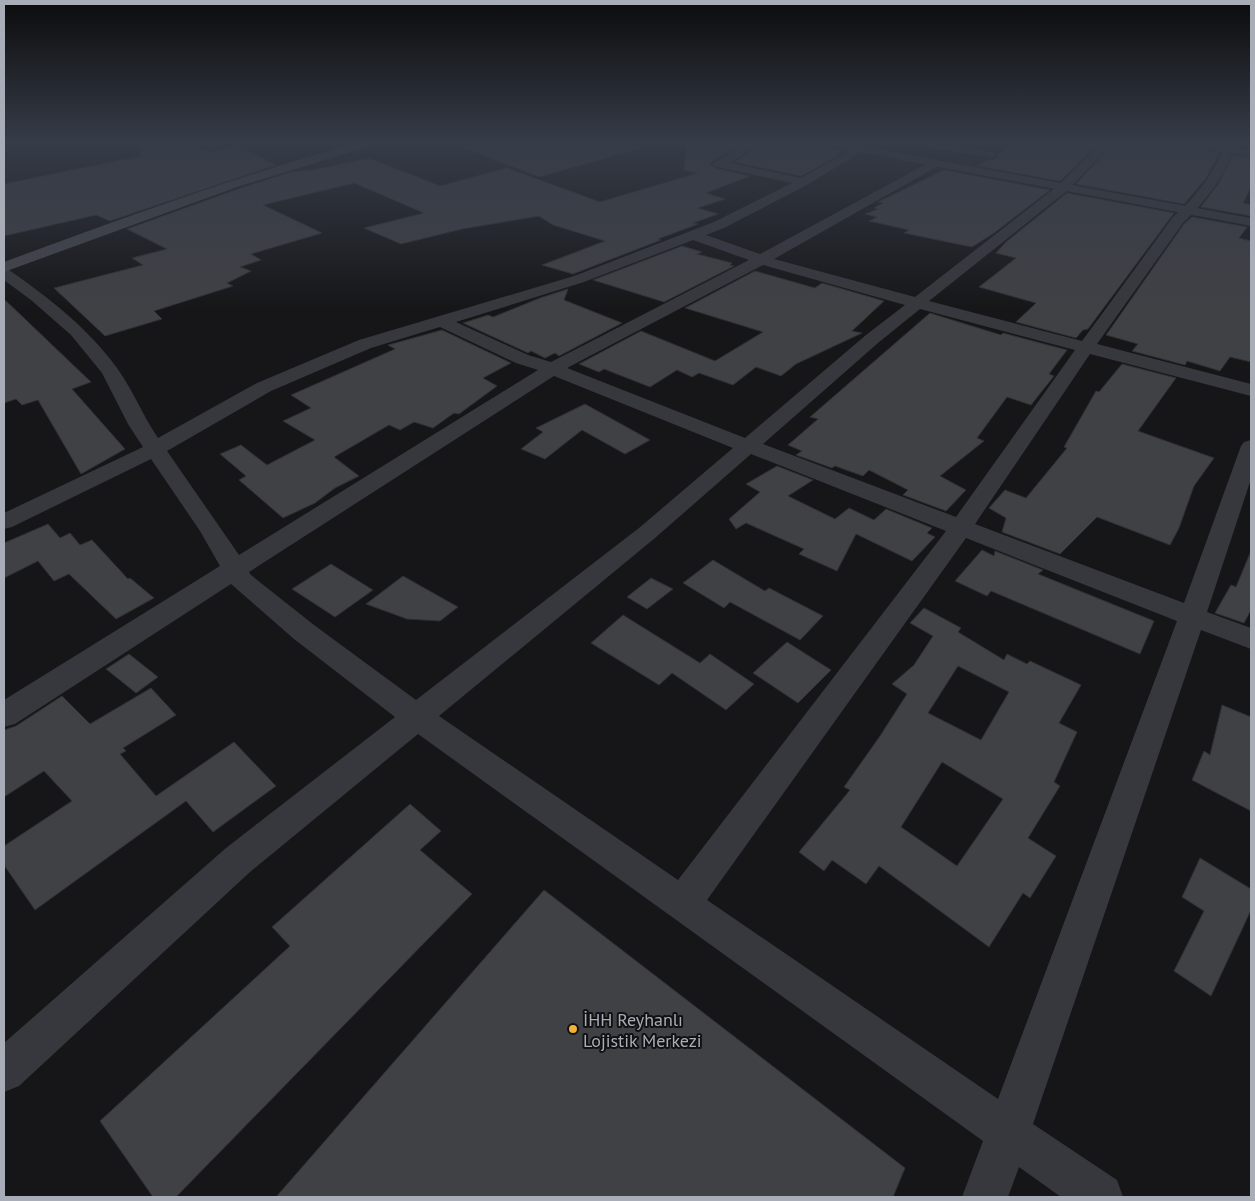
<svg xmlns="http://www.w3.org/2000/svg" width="1255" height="1201" viewBox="0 0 1255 1201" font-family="'PT Sans',sans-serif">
	<rect width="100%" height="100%" fill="#161618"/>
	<path fill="#404145" stroke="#303034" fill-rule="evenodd" d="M141,142H187L209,152L239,146L276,165L110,221L96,215L4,236V184L141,156Z
		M453,142H641V148L539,177L452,143Z
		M687,142H747L711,162L710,165L718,169L750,176L706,193L725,199L698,208L718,214L693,223L698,224L658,239L661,240L573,274L542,265L605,241L553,225L539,216L462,229L401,244L364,228L424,213L354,183L263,205L322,233L251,254L261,260L240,267L251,271L227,283L233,286L154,311L162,319L105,336L54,288L143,265L132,258L167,249L127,229L238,189L291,172L313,170L369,158L440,186L507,168L600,202L698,173L684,170Z
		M764,142H809L842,151L837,153L841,154L801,176L735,162Z
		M1018,142H1100L1060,181L978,166L988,159L993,160L998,157V154Z
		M1115,142H1156L1219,153L1206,178L1184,204L1076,184Z
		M1228,142H1251V148L1225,144Z
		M1233,155L1251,158V187L1243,203L1251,205V216L1201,207L1219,183Z
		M944,170L1050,190L994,233L972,247L904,233L909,230L869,221L877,217L865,214L878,209L874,208L883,203L878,202Z
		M1067,193L1174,213L1088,329L1083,330L1076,338L1016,322L1036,303L979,287L1016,258L996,253L1006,242Z
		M1192,217L1247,227L1239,238L1251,241V362L1230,357L1220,371L1187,361L1185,365L1132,351L1138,344L1106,335L1184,224Z
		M682,246L702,252L697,254L732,263L730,265L734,266L664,302L593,280Z
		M755,271L815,288L822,283L884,301L852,331L862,333L796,364L781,376L756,367L733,385L699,373L692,377L677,370L650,387L604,369L599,372L579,364L641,331L715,361L763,332L685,308Z
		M568,289L564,300L622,323L559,356L555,353L545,358L531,351L528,353L463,323L488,315L493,317L540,298Z
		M4,299L91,382L72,389L125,449L81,474L38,400L22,405L16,399L4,403Z
		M930,313L1001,335L1003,333L1067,350L1049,374L1054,376L1031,405L1007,397L977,438L984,441L940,476L966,490L946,511L903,495L908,490L869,470L863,476L835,466L832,468L796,455L802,451L788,445L818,419L810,417Z
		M442,330L511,363L483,378L497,386L459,414L454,413L433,428L414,422L400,430L389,425L334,457L359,476L335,488L315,503L283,518L239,480L246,476L220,454L241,445L267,465L315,440L283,421L311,408L291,395L395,349L388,345Z
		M1122,364L1176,378L1138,431L1214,458L1194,486L1179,528L1170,545L1097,517L1060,554L1002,532L1006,518L989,508L1005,490L1026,498L1067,448L1064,447L1096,391L1099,392Z
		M585,404L650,440L625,454L582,430L545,459L521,449L543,432L536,428Z
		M777,466L813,480L788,496L835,519L849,508L874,520L886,509L932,528L927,533L935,537L912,561L856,534L837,571L799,554L804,549L746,523L736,529L729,519L760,492L746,484Z
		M48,524L60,538L70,533L80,545L92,540L128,579L130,578L154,598L116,619L69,574L54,581L38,561L4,578V543Z
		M982,550L994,556L995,551L1043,570L1038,574L1154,621L1140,654L991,591L987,596L955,581Z
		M1251,551V610L1244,623L1215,613L1231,585L1236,587Z
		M713,560L765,591L769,588L823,616L800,640L730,602L724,608L683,583Z
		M331,564L373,590L335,617L292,589Z
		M403,576L458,607L440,621L407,619L366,604Z
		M651,578L673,589L647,609L627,597Z
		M924,608L961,628L958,632L1004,660L1007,654L1027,664L1030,661L1081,685L1059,723L1077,732L1054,782L1060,786L1028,838L1056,856L1030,898L1023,893L989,947L879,866L866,884L832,860L824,871L799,852L850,790L844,787L880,736L907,694L892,684L914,665L933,636L910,623ZM958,666L1009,692L981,740L928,713ZM942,762L1003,799L957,866L901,827Z
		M623,615L700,663L710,654L754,684L726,710L672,673L659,685L591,643Z
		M787,642L831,670L798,703L753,673Z
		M129,654L158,677L136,693L106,669Z
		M151,688L176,715L123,748L126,751L120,754L156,796L234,742L276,786L213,832L186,801L35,910L4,865V846L72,801L44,771L4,797V730L16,726L62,696L90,724Z
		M1222,705L1251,717V811L1192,780L1204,751L1210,755Z
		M410,804L441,831L420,850L472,894L176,1197H153L100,1121L290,946L272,927Z
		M1200,858L1251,889V910L1211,996L1174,971L1204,911L1182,897Z
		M544,890L905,1168L893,1197H276Z"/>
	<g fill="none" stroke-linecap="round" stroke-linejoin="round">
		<path fill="#37383d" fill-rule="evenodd" d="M750,142H762L730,163L801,178L857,147H865L866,149L807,185L724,228L706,235L760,254L932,161H940L942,163L940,165L774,259L915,297L1060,184L1102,142H1113L1068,190L929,301L1082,341L1173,217C1193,200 1212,176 1222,152L1178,145L1173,142H1197L1251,150V156L1232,153C1223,179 1203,204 1183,223L1097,344L1251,384V396L1090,354L975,524L1184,603L1241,446L1244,442L1251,440V479L1207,612L1251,628V649L1201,630L1033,1124L1117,1180L1123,1197H1061L1019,1167L1008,1197H962L983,1141L418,734L250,872L19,1086L4,1092V1043L226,848L395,717L294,639L231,584L15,724L4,727V700L220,566L200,531L151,459L12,527L4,529V513L143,447L128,424L102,373L71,335L31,300L4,280V269L9,270C49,298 88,328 117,368C133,390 143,416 158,438L257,383L359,340L574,276L714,222L792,183L718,167L712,164ZM693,240L749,260L551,362L528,355L456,322L584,282ZM763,265L905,305L866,335L745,438L567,368ZM920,309L1075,350L956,517L763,444L878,343ZM440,327L516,363L538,370L239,555L167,451L271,391L371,348ZM554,376L733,448L639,528L416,700L314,625L251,575L249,572ZM751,454L946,531L678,880L439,716L655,538ZM966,538L1177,621L998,1099L707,900Z
			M909,142H931L992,152L997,155L992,158L914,145Z"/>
		<path fill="#37383d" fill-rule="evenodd" d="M817,142H839L1251,218V226L823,145Z"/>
		<path fill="#45474d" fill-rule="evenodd" d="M361,142H379L377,144L237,187L4,272V262C122,218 240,175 361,142Z"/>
	</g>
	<linearGradient id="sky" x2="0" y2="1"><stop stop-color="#0c0c0d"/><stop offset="0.46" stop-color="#363c48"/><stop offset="1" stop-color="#363c48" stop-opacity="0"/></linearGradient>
	<rect width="1255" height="310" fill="url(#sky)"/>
	<circle fill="#f2b134" stroke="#111113" stroke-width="2" cx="573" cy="1029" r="5"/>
	<g text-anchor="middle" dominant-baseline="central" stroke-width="4" stroke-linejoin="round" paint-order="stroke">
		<g font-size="18" fill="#a8adb8" stroke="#111113" text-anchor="start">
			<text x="583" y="1019">İHH Reyhanlı<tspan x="583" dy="21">Lojistik Merkezi</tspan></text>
		</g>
	</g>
	<rect width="1255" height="1201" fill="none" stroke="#a8adb8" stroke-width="10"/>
</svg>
